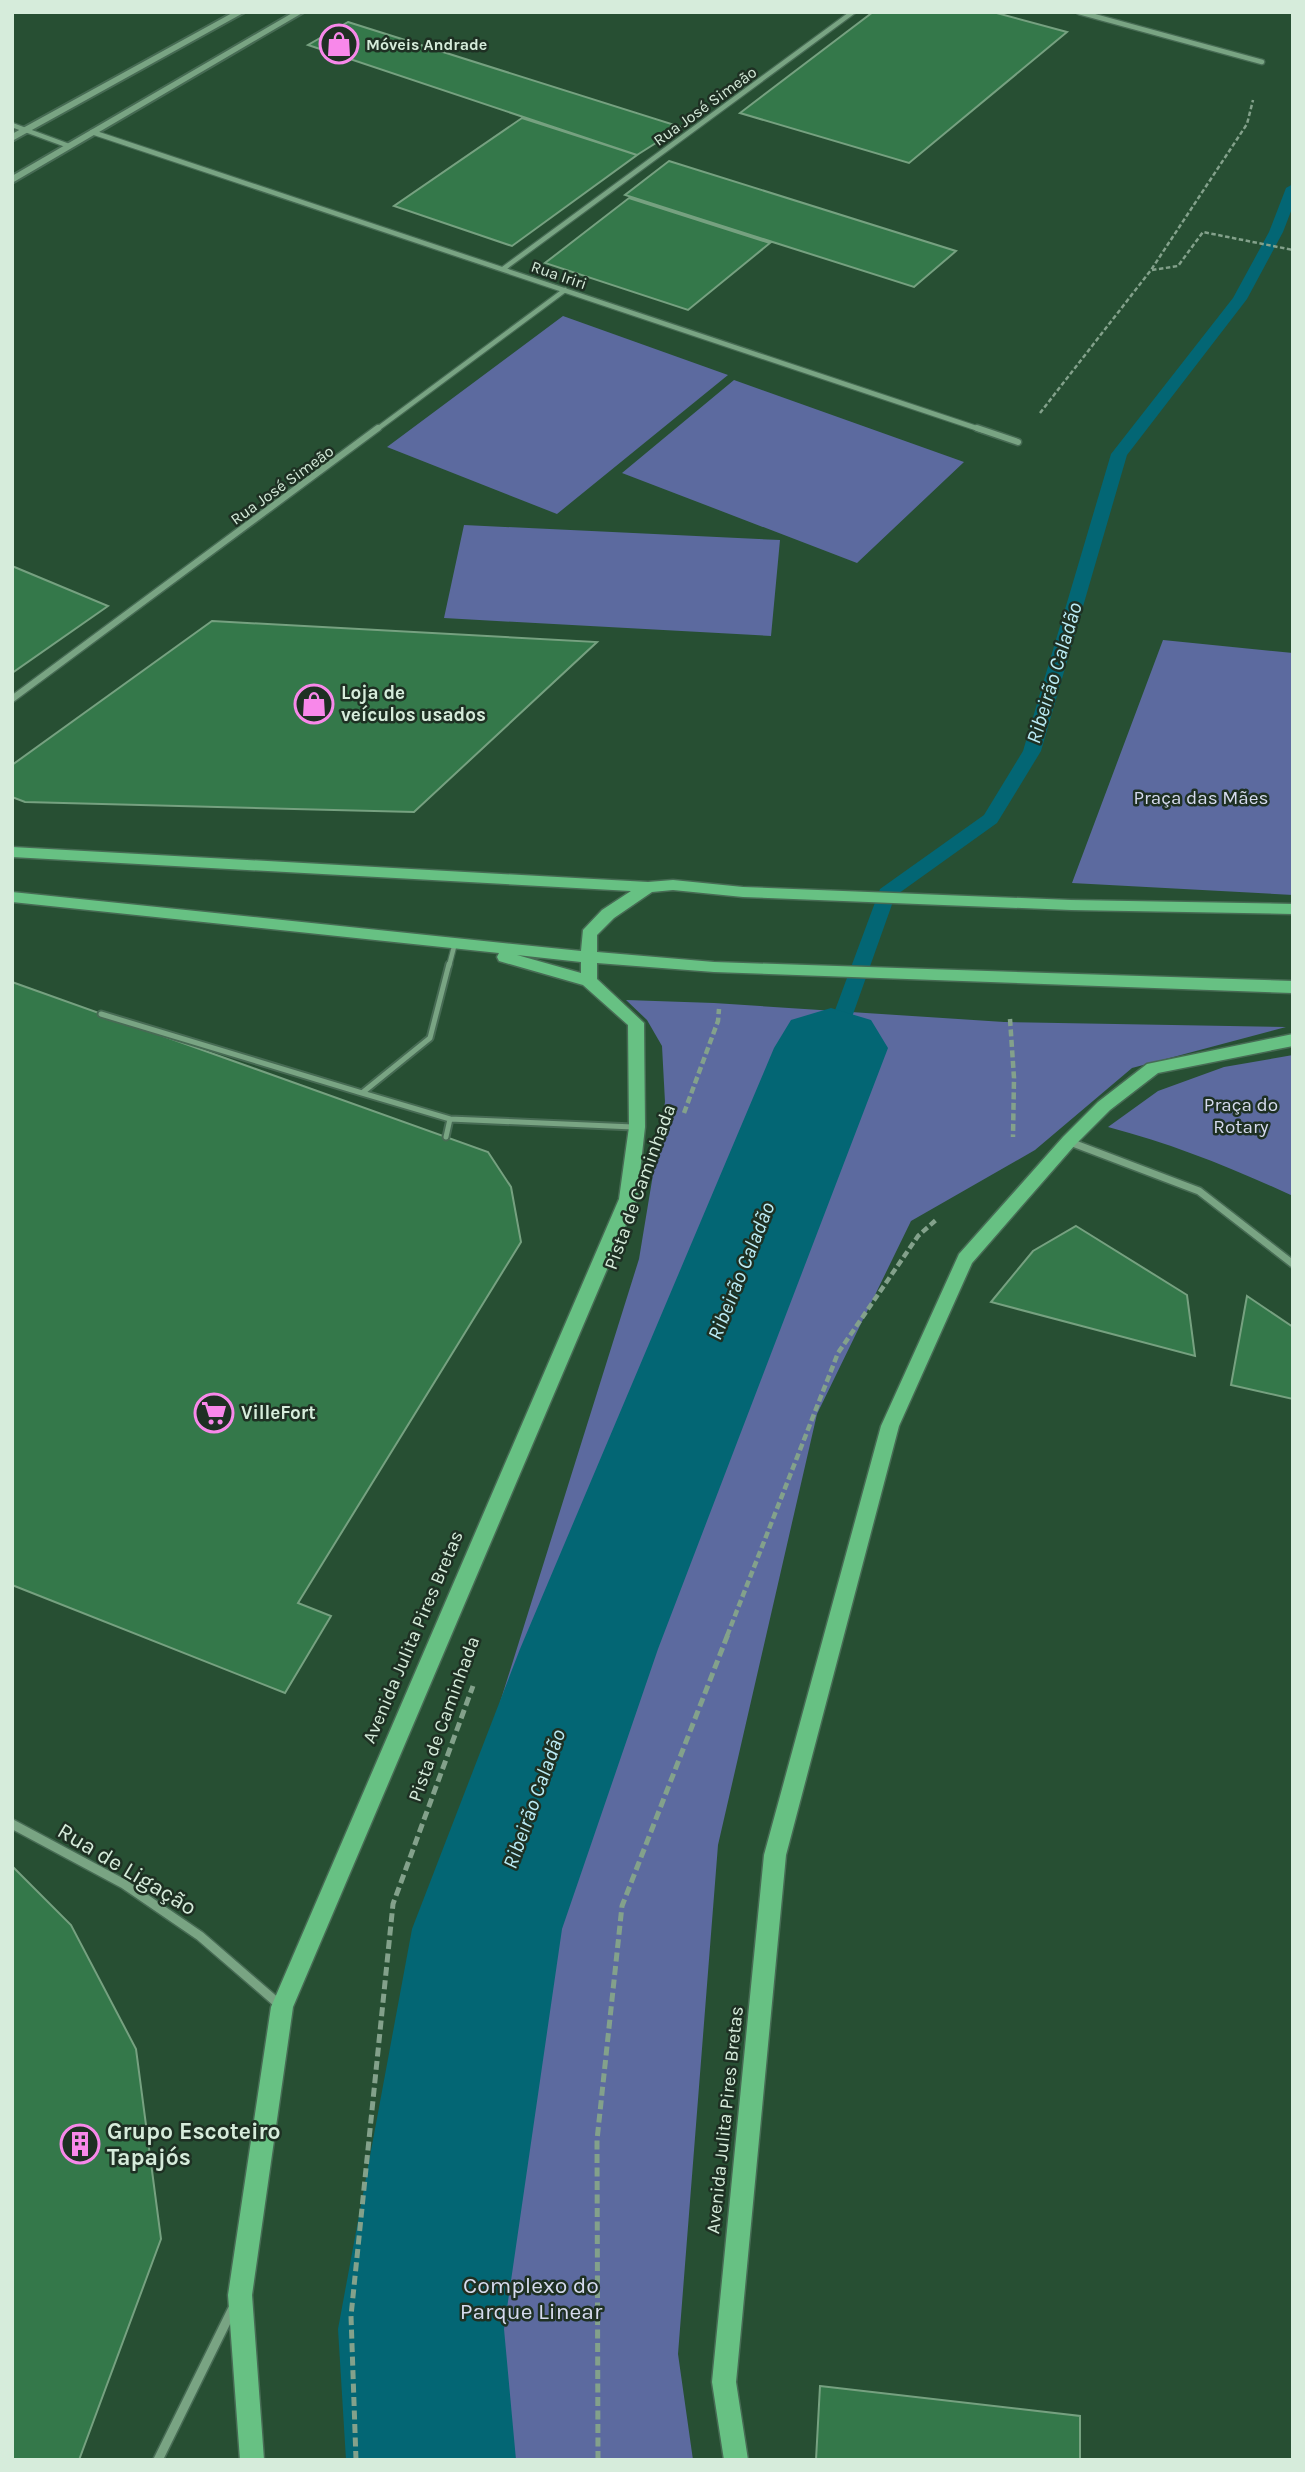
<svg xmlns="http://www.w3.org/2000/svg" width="1305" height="2472" viewBox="0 0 1305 2472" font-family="Karla,sans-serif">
	<rect width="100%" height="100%" fill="#274f33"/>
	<path fill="#5c6a9f" d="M563,316L728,375L557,514L387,447Z
		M734,380L964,462L857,563L622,473Z
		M464,525L780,540L771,636L444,618Z
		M1163,640L1293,653V895L1072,883Z
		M626,1000L714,1003L1004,1022L1286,1027L1132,1068L1035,1150L911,1221L817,1414L718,1845L678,2354L693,2460H383L378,2303L434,1913L639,1259L665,1102L662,1046L647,1020Z
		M1293,1055V1196C1232,1168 1173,1144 1108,1127L1158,1091L1224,1067Z"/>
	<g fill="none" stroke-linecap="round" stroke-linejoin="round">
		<path fill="#036674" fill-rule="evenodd" d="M1293,184V206L1283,232L1247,299L1127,455L1041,751L997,823L895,896L841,1048L838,1053H824L821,1048L880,889L984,815L1023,751L1111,454L1233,298L1269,232L1286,188Z"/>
		<path fill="#036674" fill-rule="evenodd" d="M831,1008L871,1020L888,1048L658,1649L562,1929L504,2329L516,2460H346L338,2329L412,1929L520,1649L774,1048L791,1020Z"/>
	</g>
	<path fill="#34784a" stroke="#76a180" stroke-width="2" d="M873,12H993L1067,32L909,163L740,113Z
		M348,22L681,127L637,155L308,45Z
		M522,118L637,155L512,246L394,206Z
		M669,161L956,251L914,287L625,195Z
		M629,198L770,243L688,310L545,263Z
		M12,566L108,606L12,673Z
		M212,621L597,642L414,812L25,802L12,797V765Z
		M12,982L488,1152L511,1187L521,1242L298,1603L331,1616L285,1693L12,1585Z
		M1076,1226L1187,1295L1195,1356L991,1302L1033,1251Z
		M1247,1296L1293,1327V1399L1231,1385Z
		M12,1866L71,1925L136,2049L161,2239L79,2460H12Z
		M820,2386L1080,2416V2460H816Z"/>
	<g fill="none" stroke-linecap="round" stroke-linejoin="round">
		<defs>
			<path id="service-far1" d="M449,966L455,943"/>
			<path id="service" d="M101,1014L362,1093L430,1038L449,964
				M362,1093L450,1119
				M446,1137L450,1119L633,1127"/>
			<path id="minor-far3" d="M1079,12L1262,62
				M12,125L69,146
				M92,132L982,430
				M503,269L853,12
				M376,430L565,290"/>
			<path id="minor-far2" d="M977,428L1018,442
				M12,699L378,428"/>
			<path id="minor-far1" d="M1070,1142L1199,1191L1293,1264"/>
			<path id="minor" d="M12,1824L124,1884L200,1936L281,2006
				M158,2460L232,2310"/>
			<path id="secondary" d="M234,12H245L12,141V134Z
				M294,12H304L12,183V176Z"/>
			<path id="primary" d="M12,847L648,882L673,880L743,887L1071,900L1293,904V914L1071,910L743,897L673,890L652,892L614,918L597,935V952L714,962L1293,981V993L714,972L597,963V979L644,1023L645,1127L637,1199L293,2007L252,2295L264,2460H240L228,2295L271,2007L619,1199L629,1127L628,1025L583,985L499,961L497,957L499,953L12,902V892L581,951L583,930L602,910L631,891L12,857ZM517,955L581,962V973Z
				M1293,1034V1046L1158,1073L1110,1110L1075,1145L972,1263L899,1426L786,1855L736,2382L748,2460H724L712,2382L764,1855L881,1426L959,1254L1063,1137L1098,1102L1147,1064Z"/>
		</defs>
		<use href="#service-far1" stroke="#476b54" stroke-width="7"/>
		<use href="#service" stroke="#476b54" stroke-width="9"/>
		<use href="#minor-far3" stroke="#476b54" stroke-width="7"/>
		<use href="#minor-far2" stroke="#476b54" stroke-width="9"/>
		<use href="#minor-far1" stroke="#476b54" stroke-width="10"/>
		<use href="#minor" stroke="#476b54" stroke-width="12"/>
		<use href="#secondary" stroke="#476b54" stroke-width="4"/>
		<use href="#primary" stroke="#476b54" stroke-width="3"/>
		<path stroke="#83a18b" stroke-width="2.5" stroke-dasharray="4.5 2.5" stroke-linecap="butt" d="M1152,270L1178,266L1203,232L1293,250
			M1040,413L1151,270L1247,124L1253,100"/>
		<path stroke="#83a18b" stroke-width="4.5" stroke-dasharray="7 3.5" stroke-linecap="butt" d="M1010,1019L1014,1078L1013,1137
			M684,1113L718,1021L719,1009
			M727,1636L838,1353L918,1236L936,1220"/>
		<path stroke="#83a18b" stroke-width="5" stroke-dasharray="9 4.5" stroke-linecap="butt" d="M356,2460L351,2316L393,1904L473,1686
			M598,2460L597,2140L622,1906L728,1634"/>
		<use href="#service-far1" stroke="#79a483" stroke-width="4.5"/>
		<use href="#service" stroke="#79a483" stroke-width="5"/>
		<use href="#minor-far3" stroke="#79a483" stroke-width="4.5"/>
		<use href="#minor-far2" stroke="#79a483" stroke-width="6"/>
		<use href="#minor-far1" stroke="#79a483" stroke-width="7"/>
		<use href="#minor" stroke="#79a483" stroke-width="9"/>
		<use href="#secondary" fill="#79a483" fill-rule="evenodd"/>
		<use href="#primary" fill="#67c183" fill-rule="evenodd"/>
	</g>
	<defs>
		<symbol id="shop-ring" viewBox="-11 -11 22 22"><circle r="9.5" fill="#1e3023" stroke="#f888ea" stroke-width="1.5"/><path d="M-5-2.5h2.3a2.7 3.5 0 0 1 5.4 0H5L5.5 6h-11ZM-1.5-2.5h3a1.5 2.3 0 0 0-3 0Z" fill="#f888ea"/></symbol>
		<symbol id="supermarket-ring" viewBox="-11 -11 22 22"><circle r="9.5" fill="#1e3023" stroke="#f888ea" stroke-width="1.5"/><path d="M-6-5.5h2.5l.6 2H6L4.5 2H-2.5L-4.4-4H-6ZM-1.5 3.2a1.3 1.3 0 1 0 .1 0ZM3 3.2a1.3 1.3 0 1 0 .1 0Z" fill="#f888ea"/></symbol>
		<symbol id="building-ring" viewBox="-11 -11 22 22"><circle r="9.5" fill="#1e3023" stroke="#f888ea" stroke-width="1.5"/><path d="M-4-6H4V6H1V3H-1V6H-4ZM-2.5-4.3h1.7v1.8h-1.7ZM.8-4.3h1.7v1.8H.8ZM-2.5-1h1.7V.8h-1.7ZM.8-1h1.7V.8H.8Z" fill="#f888ea"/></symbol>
	</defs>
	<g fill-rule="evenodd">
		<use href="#shop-ring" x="317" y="22" width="44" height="44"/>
		<use href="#shop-ring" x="292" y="682" width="44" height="44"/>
		<use href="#supermarket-ring" x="192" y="1391" width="44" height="44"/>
		<use href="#building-ring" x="58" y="2122" width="44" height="44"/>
	</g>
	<g text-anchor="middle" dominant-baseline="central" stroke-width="5" stroke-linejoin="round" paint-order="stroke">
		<g font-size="16" font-weight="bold" fill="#d6ecdb" stroke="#1e3023" text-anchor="start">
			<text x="366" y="44">Móveis Andrade</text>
		</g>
		<g font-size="16" fill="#d6ecdb" stroke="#1e3023">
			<text transform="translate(705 106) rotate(-36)">Rua José Simeão</text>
			<text transform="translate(559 275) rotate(19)">Rua Iriri</text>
			<text transform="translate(282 485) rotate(-36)">Rua José Simeão</text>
		</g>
		<g font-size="19" font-weight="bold" fill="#d6ecdb" stroke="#1e3023" text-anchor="start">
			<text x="341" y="693">Loja de<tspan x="341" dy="22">veículos usados</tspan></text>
			<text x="241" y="1413">VilleFort</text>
		</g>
		<g font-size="19" fill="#d6dbee" stroke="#1e3023">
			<text x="1201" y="798">Praça das Mães</text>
			<text x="1241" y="1105">Praça do<tspan x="1241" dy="22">Rotary</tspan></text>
		</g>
		<g font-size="19" fill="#d6ecdb" stroke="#1e3023">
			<text transform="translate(640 1187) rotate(-70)">Pista de Caminhada</text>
			<text transform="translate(413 1637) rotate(-67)">Avenida Julita Pires Bretas</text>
			<text transform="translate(444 1719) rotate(-70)">Pista de Caminhada</text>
			<text transform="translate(725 2120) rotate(-84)">Avenida Julita Pires Bretas</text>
		</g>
		<g font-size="21" font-style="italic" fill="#bbecf6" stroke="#1e3023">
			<text transform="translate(1054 673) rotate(-73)">Ribeirão Caladão</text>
			<text transform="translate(741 1271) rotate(-68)">Ribeirão Caladão</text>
			<text transform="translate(534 1799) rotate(-70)">Ribeirão Caladão</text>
		</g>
		<g font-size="23" fill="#d6ecdb" stroke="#1e3023">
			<text transform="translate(127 1869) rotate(31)">Rua de Ligação</text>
		</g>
		<g font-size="23" font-weight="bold" fill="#d6ecdb" stroke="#1e3023" text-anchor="start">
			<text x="107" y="2131">Grupo Escoteiro<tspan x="107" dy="26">Tapajós</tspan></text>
		</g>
		<g font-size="23" fill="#d6dbee" stroke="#1e3023">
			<text x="531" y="2285">Complexo do<tspan x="531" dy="26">Parque Linear</tspan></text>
		</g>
	</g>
	<rect width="1305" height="2472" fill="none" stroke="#d6ecdb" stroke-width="28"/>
</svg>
